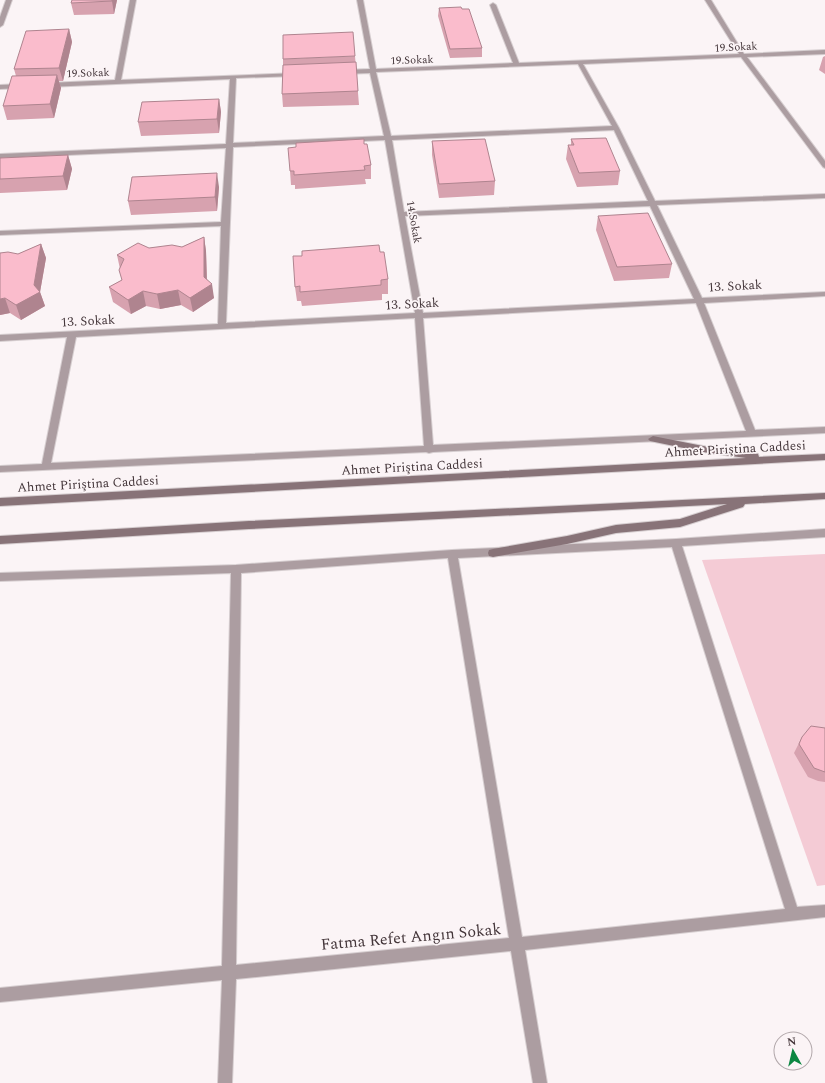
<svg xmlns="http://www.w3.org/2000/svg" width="825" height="1083" viewBox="0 0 825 1083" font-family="Spectral,serif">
	<rect width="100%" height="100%" fill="#fbf4f6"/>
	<path fill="#f4cbd5" d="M825,554V885L817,886L702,560Z"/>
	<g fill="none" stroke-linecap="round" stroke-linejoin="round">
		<defs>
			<path id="street" d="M6,0H12L3,25L0,27V17Z
				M130,0H136L121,80L298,73L299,74L296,76L236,78L233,143L384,136L370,73L344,74L341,72L344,70L370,69L357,0H363L376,69L513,63L490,5L493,3L496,5L519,63L739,54L705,0H711L744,54L825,50V54L747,57L825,161V168L823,167L741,57L583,64L619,128L655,201L825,194V198L657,205L702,298L825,292V296L704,303L755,430L825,427V433L433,452L429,453L426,452L0,472V466L42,464L67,337L0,341V335L218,324L221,226L0,235V231L221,222L226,148L0,158V154L226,144L230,79L48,87L45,85L48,83L115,80ZM578,64L612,126L391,136L376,72ZM614,130L648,201L404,212L392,140ZM385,140L415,313L226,323L233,147ZM650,206L694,299L423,313L405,216ZM696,303L746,431L433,445L423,318ZM415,318L424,446L51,463L76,337Z
				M0,85L22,84L25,86L22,88L0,89Z
				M825,529V537L682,546L797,907L825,905V917L525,950L547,1083H533L511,951L236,979L232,1083H218L222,980L0,1002V988L222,966L231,573L0,581V573L236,565L452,550L676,539ZM672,547L785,909L522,937L458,558ZM448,558L509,938L236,965L241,573Z"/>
			<path id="secondary" d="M653,436L703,446L755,453L758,454L759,457L825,454V460L0,506V498L746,458L703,452L650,441L648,439Z
				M825,493V499L745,504L743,507L680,527L616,533L567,544L493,557L489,556L488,553L489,550L493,549L567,536L616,525L680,519L727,504L249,529L0,544V536L249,521Z"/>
		</defs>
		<use href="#street" stroke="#d6ced0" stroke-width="2"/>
		<use href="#secondary" stroke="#d6ced0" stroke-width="2"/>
		<use href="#street" fill="#ac9da1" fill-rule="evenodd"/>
		<use href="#secondary" fill="#887378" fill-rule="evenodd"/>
	</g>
	<path fill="#d7a2af" d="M117,0L114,14L74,15L71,3Z
		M439,8L462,9L482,48V57L450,58L438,16Z
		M69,29L72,42L63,81H59L61,88L54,118L7,120L3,106L16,76L14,69Z
		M355,56L359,105L283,107L282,94L283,65V59Z
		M825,56V74L819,70L823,57Z
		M219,99L221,112L219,133L141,136L138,122Z
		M571,139L620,171L618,185L577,187L566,159L568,145H571Z
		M432,141L495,181L494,195L439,198L432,155Z
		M364,144L371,165V179H365L366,184L295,189V185H291L290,171Z
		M68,155L72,169L67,190L0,193V158Z
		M219,187L217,211L131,215L128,201Z
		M598,216L672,264L669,278L614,281L596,230Z
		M204,237L206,251L207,279L214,298L193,312L181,305L160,309L146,306L131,314L113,302L109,287L122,280L120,269L117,255L149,248L182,247Z
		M41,244L46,258L40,292L45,306L21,320L10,313L0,315L18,254Z
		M380,252L388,279V294H382V300L302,306L301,301H297L295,287Z
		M825,728V782L818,781L808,777L794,753L802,737Z"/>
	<path fill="#af848f" d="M112,0H117L114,14L112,1Z
		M69,29L72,42L63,81L59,68Z
		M57,75L61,88L54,118L50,104Z
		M219,99L221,112L219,133L217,119Z
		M68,155L72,169L67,190L63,176Z
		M217,173L219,187L217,211L215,197Z
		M204,237L206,251L207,287L212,284L214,298L193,312L190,298L204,277Z
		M41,244L46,258L40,292L45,306L21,320L16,305L34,285Z
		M178,290L181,305L160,309L157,294Z
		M143,291L146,306L131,314L128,300Z
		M5,298L10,313L0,315V299Z"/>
	<path fill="#fabccc" stroke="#af848f" d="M72,0H112V1L71,3Z
		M461,7L462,9H469L482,48L450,49L439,8Z
		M69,29L59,68L14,69L26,31Z
		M353,32L355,56L283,59V35Z
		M356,62L358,91L282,94L283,65Z
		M57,75L50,104L3,106L12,76Z
		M219,99L217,119L138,122L142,102Z
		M606,138L620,171L579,173L568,145H574L571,139Z
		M364,139V144H367L371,165L364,166L365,170L294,175V171H290L288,148L296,147V143Z
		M485,139L495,181L439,184L432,141Z
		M68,155L63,176L0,179V158Z
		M217,173L215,197L128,201L132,177Z
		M648,213L672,264L617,267L598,216Z
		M204,237V277L212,284L190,298L178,290L157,294L143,291L128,300L109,287L122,280L119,270L124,259L117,255L138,243L149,248L172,245L182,247Z
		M41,244L34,285L40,292L16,305L5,298L0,299V253L8,252L18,254Z
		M379,245L380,252H384L388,279L381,280V285L300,292V286L295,287L293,256H302V251Z
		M811,726L825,728V772L814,768L799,744L802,737Z"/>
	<g text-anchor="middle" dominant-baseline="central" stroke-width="3.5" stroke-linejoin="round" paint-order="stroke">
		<g font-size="11" fill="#44363a" stroke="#fbf4f6">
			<text transform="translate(736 47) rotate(-3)">19.Sokak</text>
			<text transform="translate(412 60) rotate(-2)">19.Sokak</text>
			<text transform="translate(88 73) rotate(-2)">19.Sokak</text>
			<text transform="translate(414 222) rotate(80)">14.Sokak</text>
		</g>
		<g font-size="13" fill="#44363a" stroke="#fbf4f6">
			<text transform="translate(735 286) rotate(-3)">13. Sokak</text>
			<text transform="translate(412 304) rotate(-3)">13. Sokak</text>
			<text transform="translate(88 321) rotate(-3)">13. Sokak</text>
			<text transform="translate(735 449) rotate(-3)">Ahmet Piriştina Caddesi</text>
			<text transform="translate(412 467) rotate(-3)">Ahmet Piriştina Caddesi</text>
			<text transform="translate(88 484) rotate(-3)">Ahmet Piriştina Caddesi</text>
		</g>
		<g font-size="16" fill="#44363a" stroke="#fbf4f6">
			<text transform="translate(411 937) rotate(-5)">Fatma Refet Angın Sokak</text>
		</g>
	</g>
	<g transform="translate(793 1051) rotate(352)"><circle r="19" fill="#fbf4f6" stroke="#b2a8ab"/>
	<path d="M0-3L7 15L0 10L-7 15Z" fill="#0c8742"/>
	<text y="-6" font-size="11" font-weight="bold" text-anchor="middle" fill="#44363a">N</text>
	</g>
</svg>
